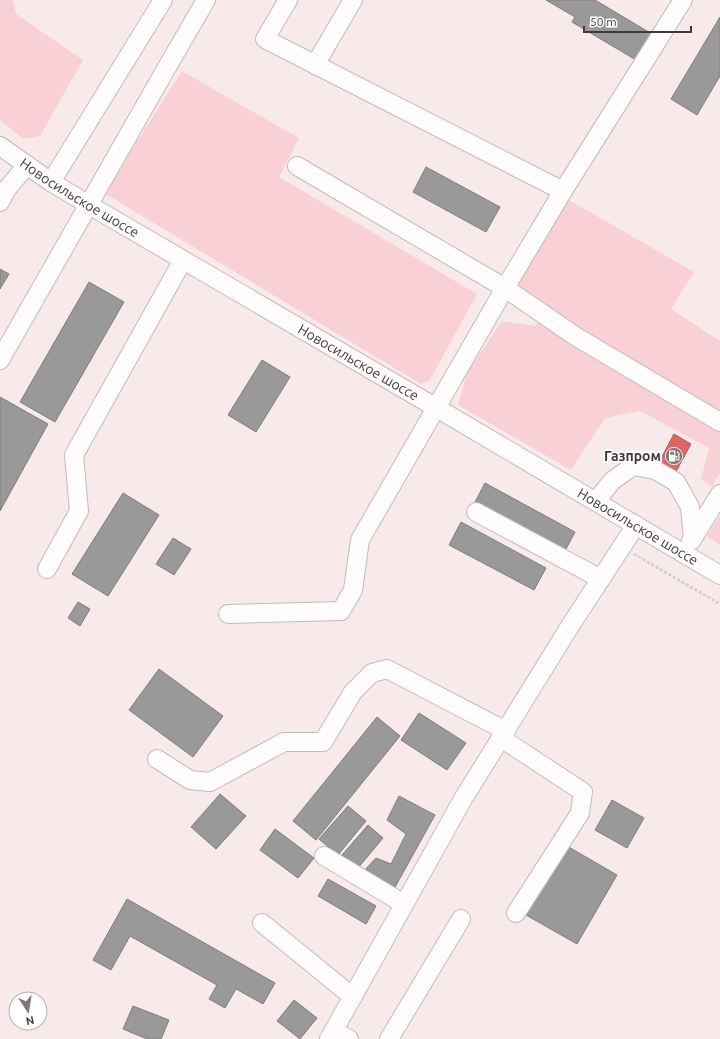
<svg xmlns="http://www.w3.org/2000/svg" width="720" height="1039" viewBox="0 0 720 1039" font-family="Ubuntu,sans-serif">
	<rect width="100%" height="100%" fill="#f8eaeb"/>
	<path fill="#f8d0d5" d="M0,0H13L16,14L83,60L40,136L23,139L0,120Z
		M182,71L299,138L279,177L477,294L430,380L421,384L104,193Z
		M569,200L694,272L671,309L720,341V473L712,486L701,479L709,448L640,411L605,418L571,470L458,405L467,373L502,321L535,326L548,308L517,285Z
		M720,515V545L707,536Z"/>
	<path fill="#e06666" stroke="#b25859" d="M674,434L691,444L673,477L656,468Z"/>
	<path fill="#999" stroke="#807c7c" d="M546,0H595L652,34L636,60L572,22L575,17Z
		M720,17V76L697,115L671,99Z
		M426,167L500,207L486,232L413,192Z
		M0,269L9,274L0,289Z
		M89,282L124,302L55,422L20,402Z
		M262,360L290,377L256,432L228,415Z
		M0,397L48,424L0,511Z
		M485,483L575,532L565,551L475,502Z
		M123,493L159,515L108,596L72,574Z
		M461,522L546,568L534,590L449,545Z
		M173,538L191,549L174,575L156,564Z
		M78,602L90,609L80,626L68,618Z
		M159,669L223,716L193,757L129,710Z
		M419,713L466,743L447,770L401,740Z
		M377,717L400,736L316,840L293,821Z
		M220,794L246,816L216,849L191,827Z
		M399,796L435,815L394,889L361,874L376,858L391,864L406,834L387,820Z
		M612,800L644,818L627,848L595,830Z
		M348,806L366,821L338,855L319,839Z
		M368,825L383,838L358,868L342,855Z
		M275,829L314,858L298,878L260,850Z
		M567,846L617,875L577,944L526,915Z
		M328,879L376,906L366,924L318,896Z
		M127,899L275,983L263,1004L236,989L225,1008L209,999L217,985L130,936L111,970L93,960Z
		M294,1000L317,1018L300,1039L277,1021Z
		M133,1006L169,1020L161,1039H147L123,1029Z"/>
	<g fill="none" stroke-linecap="round" stroke-linejoin="round">
		<defs>
			<g id="minor">
				<path d="M288,0L265,39L563,191"/>
				<path d="M315,65L353,0"/>
				<path id="s1" d="M0,146L51,182L89,205L435,407L720,575"/>
				<path d="M297,166L505,288L575,336L720,422"/>
				<path d="M51,182L163,0"/>
				<path d="M0,202L7,189L27,165"/>
				<path d="M0,360L166,69L206,0"/>
				<path d="M596,501L612,481L633,466L655,470L676,482L690,507L693,538"/>
				<path d="M476,512L601,579"/>
				<path d="M691,541L720,494"/>
				<path d="M47,569L79,511L74,455L183,260"/>
				<path d="M228,614L341,611L353,590L360,540L505,288L563,191L683,0"/>
				<path d="M501,738L583,792L580,813L516,913"/>
				<path d="M157,759L190,780L210,782L284,742H323L353,692L372,673L387,669L506,731"/>
				<path d="M324,856L404,904"/>
				<path d="M262,923L353,997"/>
				<path d="M334,1031L349,1039"/>
				<path d="M329,1039L463,799L572,623L636,525"/>
				<path d="M389,1039L461,919"/>
			</g>
		</defs>
		<use href="#minor" stroke="#c5babb" stroke-width="20"/>
		<path stroke="#d2cccc" stroke-width="2.5" stroke-dasharray="3 2" stroke-linecap="butt" d="M634,554L720,604"/>
		<use href="#minor" stroke="#fefcfc" stroke-width="18"/>
	</g>
	<defs>
		<symbol id="fuel-disc" viewBox="-11 -11 22 22"><circle r="9.5" fill="#847678" stroke="#fff"/><path d="M-5.5-6h7V0h2V4h1.3V-2.5L3-4.5l.8-.8L6-3V5H2.5V1h-1V6h-7ZM-4.2-4.7v3.2H.2V-4.7Z" fill="#fff"/></symbol>
	</defs>
	<g fill-rule="evenodd">
		<use href="#fuel-disc" x="664" y="446" width="20" height="20"/>
	</g>
	<g text-anchor="middle" dominant-baseline="central" stroke-width="4" stroke-linejoin="round" paint-order="stroke">
		<g font-size="14" fill="#45383a" stroke="#fff">
			<text stroke="none"><textPath href="#s1" startOffset="95">Новосильское шоссе</textPath></text>
			<text stroke="none"><textPath href="#s1" startOffset="419">Новосильское шоссе</textPath></text>
			<text stroke="none"><textPath href="#s1" startOffset="743">Новосильское шоссе</textPath></text>
		</g>
		<g font-size="14" font-weight="bold" fill="#45383a" stroke="#fff" text-anchor="end">
			<text x="661" y="456">Газпром</text>
		</g>
	</g>
	<g transform="translate(28 1011) rotate(168)"><circle r="19" fill="#ffffff" stroke="#b5afb0"/>
	<path d="M0-3L7 15L0 10L-7 15Z" fill="#847678"/>
	<text y="-6" font-size="11" font-weight="bold" text-anchor="middle" fill="#45383a">N</text>
	</g>
	<path d="M584 26v6h107v-6" fill="none" stroke="#45383a" stroke-width="2"/>
	<text x="590" y="26" font-size="12" fill="#45383a" stroke="#ffffff" stroke-width="3" paint-order="stroke">50 m</text>
</svg>
